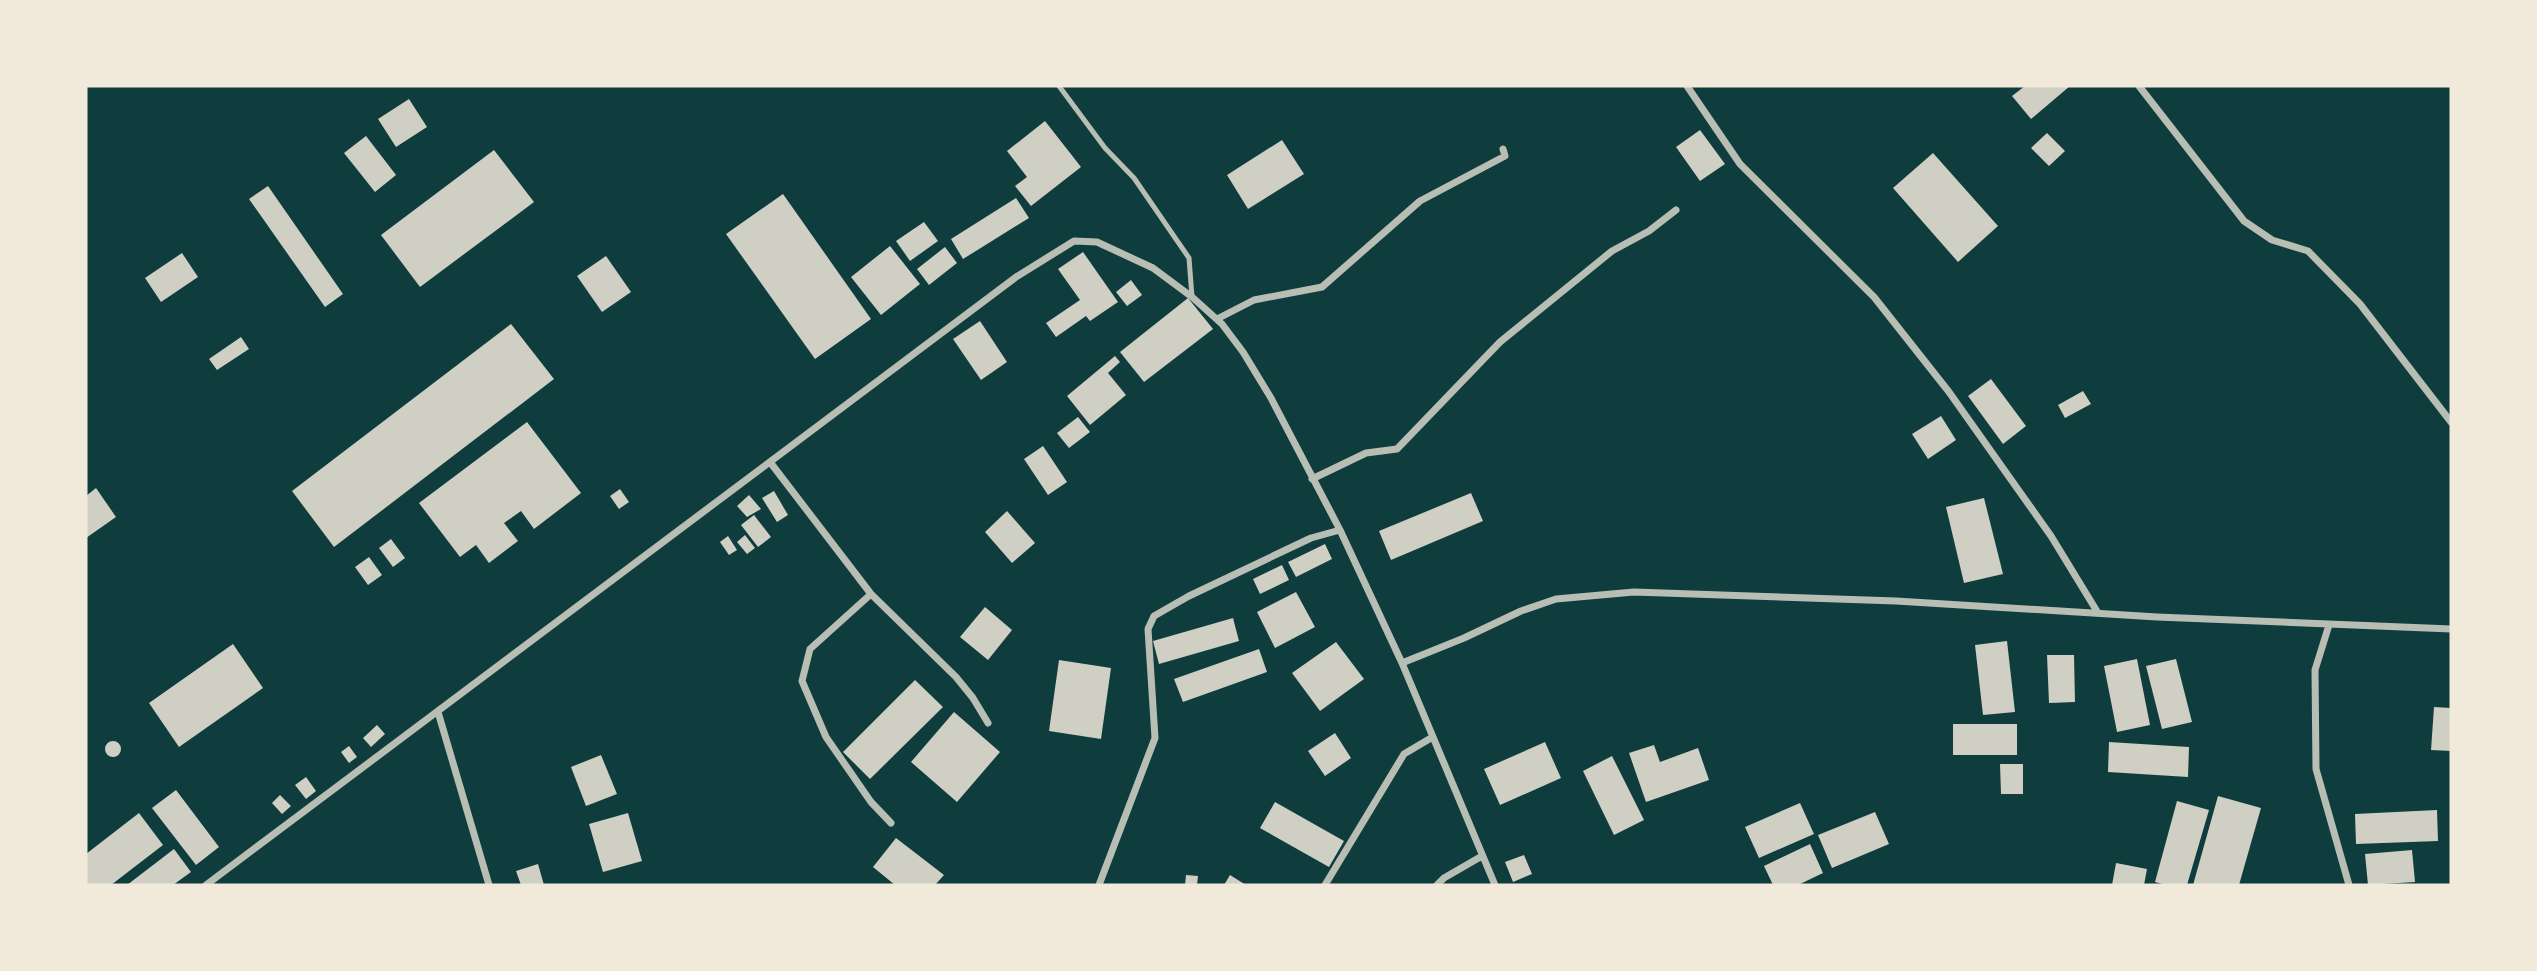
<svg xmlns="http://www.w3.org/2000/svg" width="2537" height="971" viewBox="0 0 2537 971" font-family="'PT Sans Narrow',sans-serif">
	<rect width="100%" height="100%" fill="#0f3d3e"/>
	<path fill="#cfcfc3" d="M2025,86H2070L2031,119L2012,96Z
		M409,99L427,127L396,147L378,119Z
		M1045,121L1081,167L1031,206L1015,186L1027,177L1007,151Z
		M1700,130L1725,164L1700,181L1676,147Z
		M2047,133L2065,151L2049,166L2031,148Z
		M366,136L396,175L375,192L344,153Z
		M1282,140L1304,174L1248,209L1227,175Z
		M494,150L534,202L420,287L381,235Z
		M1933,153L1998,226L1958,262L1893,188Z
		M268,186L343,294L325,307L249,199Z
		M783,194L871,319L815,359L726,234Z
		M1016,198L1029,218L963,259L951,239Z
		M924,222L938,241L910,261L896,241Z
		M890,246L920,284L881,315L851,277Z
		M945,247L957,263L929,285L917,269Z
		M1083,252L1118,302L1090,321L1086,316L1056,337L1046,323L1080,300L1058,269Z
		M182,253L198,277L161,302L145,278Z
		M606,256L631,292L602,312L577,276Z
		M1131,280L1142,295L1127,306L1116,292Z
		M1188,298L1213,329L1144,382L1120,352Z
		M980,321L1007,362L981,380L953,339Z
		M511,324L554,379L334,547L292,491Z
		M241,337L249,349L217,370L209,359Z
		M1115,356L1120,362L1108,373L1126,395L1090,425L1067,396Z
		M1991,379L2026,426L2003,444L1968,396Z
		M2083,391L2091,404L2065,418L2058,405Z
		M1941,416L1956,440L1928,459L1912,434Z
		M1078,417L1090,432L1069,448L1057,433Z
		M527,422L581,493L534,529L521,511L504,523L518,541L489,563L476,545L460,557L419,503Z
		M1043,446L1067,482L1048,495L1024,459Z
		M96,488L116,517L86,538V496Z
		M620,489L629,502L619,509L610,496Z
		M774,491L788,515L777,522L762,498Z
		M1471,493L1483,521L1391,560L1379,531Z
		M749,495L761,509L747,517L737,506Z
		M1984,498L2003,574L1964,583L1946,507Z
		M1007,511L1035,543L1012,563L985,532Z
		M754,515L771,537L758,547L741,525Z
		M745,535L755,548L747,554L737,542Z
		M728,536L737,550L729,555L720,542Z
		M391,539L405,558L393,567L379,548Z
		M1325,544L1332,559L1296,577L1288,562Z
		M369,557L382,575L368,585L355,567Z
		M1282,565L1289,580L1260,594L1253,579Z
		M1296,592L1315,627L1275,648L1257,612Z
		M985,607L1012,630L988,660L960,637Z
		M1233,618L1239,641L1159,664L1153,641Z
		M2007,641L2015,712L1983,715L1975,645Z
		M1336,642L1364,679L1320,711L1292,673Z
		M233,644L263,688L179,747L149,703Z
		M1259,649L1267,672L1183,702L1174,679Z
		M2047,655H2074L2075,702L2049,703Z
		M2137,659L2150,725L2117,732L2104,666Z
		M2176,659L2192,722L2162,729L2146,666Z
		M1059,660L1111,668L1101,739L1049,731Z
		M915,680L943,707L870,779L843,752Z
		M2434,707L2451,708V751L2431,750Z
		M954,712L1000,752L957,802L911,762Z
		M1953,724H2017V755H1953Z
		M377,725L385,734L371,747L363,738Z
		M1335,733L1351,758L1325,776L1308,751Z
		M105 749a8 8 0 1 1 16 0a8 8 0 1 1-16 0Z
		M1545,742L1561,778L1500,805L1484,769Z
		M2109,742L2189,747L2188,777L2108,772Z
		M1654,745L1660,762L1698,748L1709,780L1646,802L1629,753Z
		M349,746L357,757L349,763L341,752Z
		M601,755L617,794L586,806L571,767Z
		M1612,756L1644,820L1614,835L1583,771Z
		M2000,764H2023V794H2001Z
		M306,777L316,791L306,799L295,785Z
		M176,790L219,847L196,865L152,808Z
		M280,795L291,806L282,814L272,803Z
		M2218,796L2261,808L2239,885H2193Z
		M2177,801L2209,810L2187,885H2166L2155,882Z
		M1275,802L1344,841L1329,867L1260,828Z
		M1800,803L1814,834L1759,858L1745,827Z
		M2437,810L2438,841L2356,844L2355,814Z
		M1875,812L1889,844L1832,868L1818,835Z
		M139,813L163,845L111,885H86V854Z
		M628,813L642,861L603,872L589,824Z
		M896,838L944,875L935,885H895L873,867Z
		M1810,844L1823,873L1798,885H1773L1764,866Z
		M174,849L191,872L173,885H127Z
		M2412,850L2415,882L2368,885L2365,854Z
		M1524,855L1532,874L1513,882L1505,862Z
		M2116,863L2147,869L2144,885H2112Z
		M538,864L544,885H521L516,871Z
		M1186,875L1198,876L1197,885H1185Z
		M1230,875L1246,885H1224Z"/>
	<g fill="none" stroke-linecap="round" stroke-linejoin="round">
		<path stroke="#b8beb3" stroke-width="5" d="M1059,86L1105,148L1134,178L1189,258L1192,297"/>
		<path stroke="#b8beb3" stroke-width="7" d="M1687,86L1740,164L1874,297L1949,392L2051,536L2098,613
			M2139,86L2244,221L2272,240L2308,251L2360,304L2451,422
			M1217,319L1254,300L1322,287L1420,201L1505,156L1503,149
			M770,462L871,594L956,677L973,698L988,723
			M1312,479L1366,453L1397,449L1500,342L1612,251L1649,231L1676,210
			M871,594L810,649L802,681L826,737L871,802L891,823
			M2329,625L2315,670L2316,769L2349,885
			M1402,663L1464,638L1521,611L1556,599L1634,592L1896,601L2157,617L2451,629
			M438,712L489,885
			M206,885L883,377L1016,277L1074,241L1097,242L1153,268L1192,297L1222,324L1243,352L1271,398L1340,530L1402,663L1495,885
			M1099,885L1155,738L1148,629L1154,616L1189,596L1311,538L1340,530
			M1325,885L1404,754L1431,738
			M1437,885L1444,878L1482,856"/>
	</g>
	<rect width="2537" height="971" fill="none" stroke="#f1e9da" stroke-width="175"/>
</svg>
